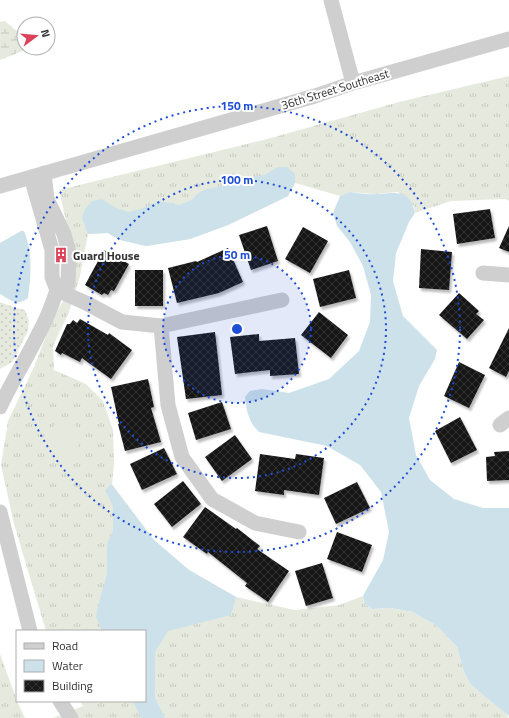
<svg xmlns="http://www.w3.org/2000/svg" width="509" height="718" viewBox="0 0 509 718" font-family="'Titillium Web',sans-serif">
	<defs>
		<pattern id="grass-tufts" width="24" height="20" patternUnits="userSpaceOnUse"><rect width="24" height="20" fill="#e6eade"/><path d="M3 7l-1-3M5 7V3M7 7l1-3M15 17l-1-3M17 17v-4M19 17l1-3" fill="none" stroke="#c6c9bf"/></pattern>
		<pattern id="wetland-marsh" width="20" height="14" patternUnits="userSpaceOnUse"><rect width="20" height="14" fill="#e6eade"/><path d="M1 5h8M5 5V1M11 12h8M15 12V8" fill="none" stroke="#c6c9bf"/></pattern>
		<pattern id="garden-dots" width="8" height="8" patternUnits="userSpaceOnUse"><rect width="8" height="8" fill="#e6eade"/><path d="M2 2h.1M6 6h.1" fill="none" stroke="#c6c9bf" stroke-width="1.8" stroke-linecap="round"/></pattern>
		<pattern id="building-cross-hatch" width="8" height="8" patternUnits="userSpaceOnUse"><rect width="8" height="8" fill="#191919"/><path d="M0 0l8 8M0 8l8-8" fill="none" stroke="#323232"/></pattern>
		<filter id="shadow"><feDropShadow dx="2" dy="3" stdDeviation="1" flood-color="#0004"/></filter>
	</defs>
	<rect width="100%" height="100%" fill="#fff"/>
	<path fill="url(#grass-tufts)" d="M509,76V201L505,199L451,201L415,213L414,206L398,192L374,194L350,192L340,196L295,183L288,196L228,225L190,239L146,246L120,240L108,233L88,234L80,276L69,312L53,346L54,370L86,384L103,401L113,430L114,464L112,484L154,540L189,570L236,597L295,610L339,605L363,596L365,604L372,609L391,608L413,612L437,626L457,647L464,672L471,685L505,712L509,718H53L83,706L80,701H145V631H46L14,524L1,465L8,421L34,367L51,323L69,290L67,225L59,190L271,138L399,102Z
		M0,654L17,701L25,718H0Z"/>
	<path fill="url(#wetland-marsh)" d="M5,21L19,33L25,50L0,60V22Z"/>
	<path fill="url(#garden-dots)" d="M0,302L16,308L25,310L29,321L28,331L12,362L0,369Z"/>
	<path fill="#e6eade" d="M65,421C95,425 74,469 53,461C38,455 46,431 56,424C59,423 63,422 65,421Z"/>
	<path fill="#cce1ea" d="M278,167H287L295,174V183L288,196L228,225L190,239L146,246L120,240L108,233L88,234L82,218L85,209L92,201L102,199L114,207L128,212L140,209L160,201L179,205L192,200L197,194L204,190L222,186L234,177L241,176L251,177L264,175Z
		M350,192C359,193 368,195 376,194C396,193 410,188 415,213L409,222L396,253L393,281L403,316L437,350L435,359L419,386L409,418L416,455L430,480L454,499L483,508H509V716L471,685L464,672L457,647L437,626L413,612L391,608L372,609L365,604L363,596L383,560L389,532L381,492L360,465L327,446L259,432C248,421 247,412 245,397L250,391L262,389L289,393L329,379L359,351L370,322L371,295L363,266L350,242L337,226L333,213L340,196Z
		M21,231H24C33,252 31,277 28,298C17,307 10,300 0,294V243Z
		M111,484L154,540L189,570L236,597L231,615L168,631L155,652V698L165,718H141L133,701H145V631H102L96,617L100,598L107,574V544L113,530V506L105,490Z"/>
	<path fill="url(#building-cross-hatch)" filter="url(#shadow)" d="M490,209L495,238L457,244L453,214Z
		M267,226L278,261L251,270L239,235Z
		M509,226V252L499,248Z
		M303,227L328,241L310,273L285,259Z
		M228,248L243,282L219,293L177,303L168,268L196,261L197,262Z
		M421,249L452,252L449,290L419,288Z
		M104,250L129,264L114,291L111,290L108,295L104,293L102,295L85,285Z
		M135,270H163V306H135Z
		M349,270L356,298L320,307L313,279Z
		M459,293L479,311L476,314L484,320L467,339L439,315Z
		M319,312L348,335L331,358L301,335Z
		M80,319L108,335L109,333L132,350L111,379L82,358L80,362L62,353L61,355L55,351L67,324H70L73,320L77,323Z
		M509,328V371L506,377L489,368Z
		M215,332L222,395L186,399L177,337Z
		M259,334V341L295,338L299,374L270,376V370L235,374L230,337Z
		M459,362L485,375L469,408L444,396Z
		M148,379L154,407L151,408L161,442L125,451L118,424H119L111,387Z
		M222,402L231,429L196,440L188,413Z
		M460,417L477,450L451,463L435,431Z
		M235,435L252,459L222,481L205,457Z
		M164,448L177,474L142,490L130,464Z
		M509,451V480L487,481L486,457L495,456L494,452Z
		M260,454L295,459L296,454L324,458L319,495L284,490V495L255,491Z
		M183,481L201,504L172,527L154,504Z
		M357,482L370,508L336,524L324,498Z
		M205,507L236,529L237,528L260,546L257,549L289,571L268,602L245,586L247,583L208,552L207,554L183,537Z
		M337,532L372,545L362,572L327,559Z
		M322,563L333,598L306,606L295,571Z"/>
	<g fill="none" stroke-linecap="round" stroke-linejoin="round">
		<path stroke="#cfcfcf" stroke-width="15" d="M331,0L353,83
			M31,177L52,250V277L57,290
			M0,186L315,96L353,83L509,39
			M483,273L509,275
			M57,290L86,303L122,322L161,326L282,300
			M161,326L168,405L182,457L212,499L255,523L299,532
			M0,407C12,381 27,358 39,333C47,319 52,305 57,290L68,284L69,253L64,234L47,199L44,173
			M500,425L509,418
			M0,512L30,631
			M60,701L71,718"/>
	</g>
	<circle cx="237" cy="329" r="74" fill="#1d4ed8" fill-opacity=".12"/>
	<g fill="none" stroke="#1d4ed8" stroke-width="2" stroke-dasharray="2 4">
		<circle cx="237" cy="329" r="74"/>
		<circle cx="237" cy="329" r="149"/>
		<circle cx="237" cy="329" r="223"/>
	</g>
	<defs>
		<symbol id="building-bare" viewBox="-9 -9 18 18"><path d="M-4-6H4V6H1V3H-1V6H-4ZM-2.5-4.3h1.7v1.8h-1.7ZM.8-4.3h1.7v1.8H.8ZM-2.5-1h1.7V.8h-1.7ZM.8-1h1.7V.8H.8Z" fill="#dc4158" stroke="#fff" stroke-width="2.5" paint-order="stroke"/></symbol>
	</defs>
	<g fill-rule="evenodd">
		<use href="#building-bare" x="50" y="244" width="22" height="22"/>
	</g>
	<g text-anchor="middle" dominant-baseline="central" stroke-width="4" stroke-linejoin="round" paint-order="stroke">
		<g font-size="12" fill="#323232" stroke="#fff">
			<text transform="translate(335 89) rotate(-17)">36th Street Southeast</text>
		</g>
		<g font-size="12" font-weight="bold" fill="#323232" stroke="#fff" text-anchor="start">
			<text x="73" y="255">Guard House</text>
		</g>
	</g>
	<circle cx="237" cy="329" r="6" fill="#1d4ed8" stroke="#fff" stroke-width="2"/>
	<g font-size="12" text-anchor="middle" font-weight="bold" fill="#1d4ed8" stroke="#fff" stroke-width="4" stroke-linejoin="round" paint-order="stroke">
		<text x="237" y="110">150 m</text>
		<text x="237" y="184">100 m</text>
		<text x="237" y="259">50 m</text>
	</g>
	<rect x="16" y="630" width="130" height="72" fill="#ffffff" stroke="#adadad"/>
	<rect x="24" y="643" width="20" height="6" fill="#cfcfcf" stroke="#adadad"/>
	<text x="52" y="650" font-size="12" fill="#323232">Road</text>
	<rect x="24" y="660" width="20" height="12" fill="#cce1ea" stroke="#adadad"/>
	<text x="52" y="670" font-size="12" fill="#323232">Water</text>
	<rect x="24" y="680" width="20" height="12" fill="url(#building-cross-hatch)" stroke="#adadad"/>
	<text x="52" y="690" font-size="12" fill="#323232">Building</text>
	<g transform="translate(36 36) rotate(74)"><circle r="19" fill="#ffffff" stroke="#adadad"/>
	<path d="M0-3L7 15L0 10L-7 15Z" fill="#dc4158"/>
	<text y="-6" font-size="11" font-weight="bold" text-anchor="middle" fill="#323232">N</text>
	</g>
</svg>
